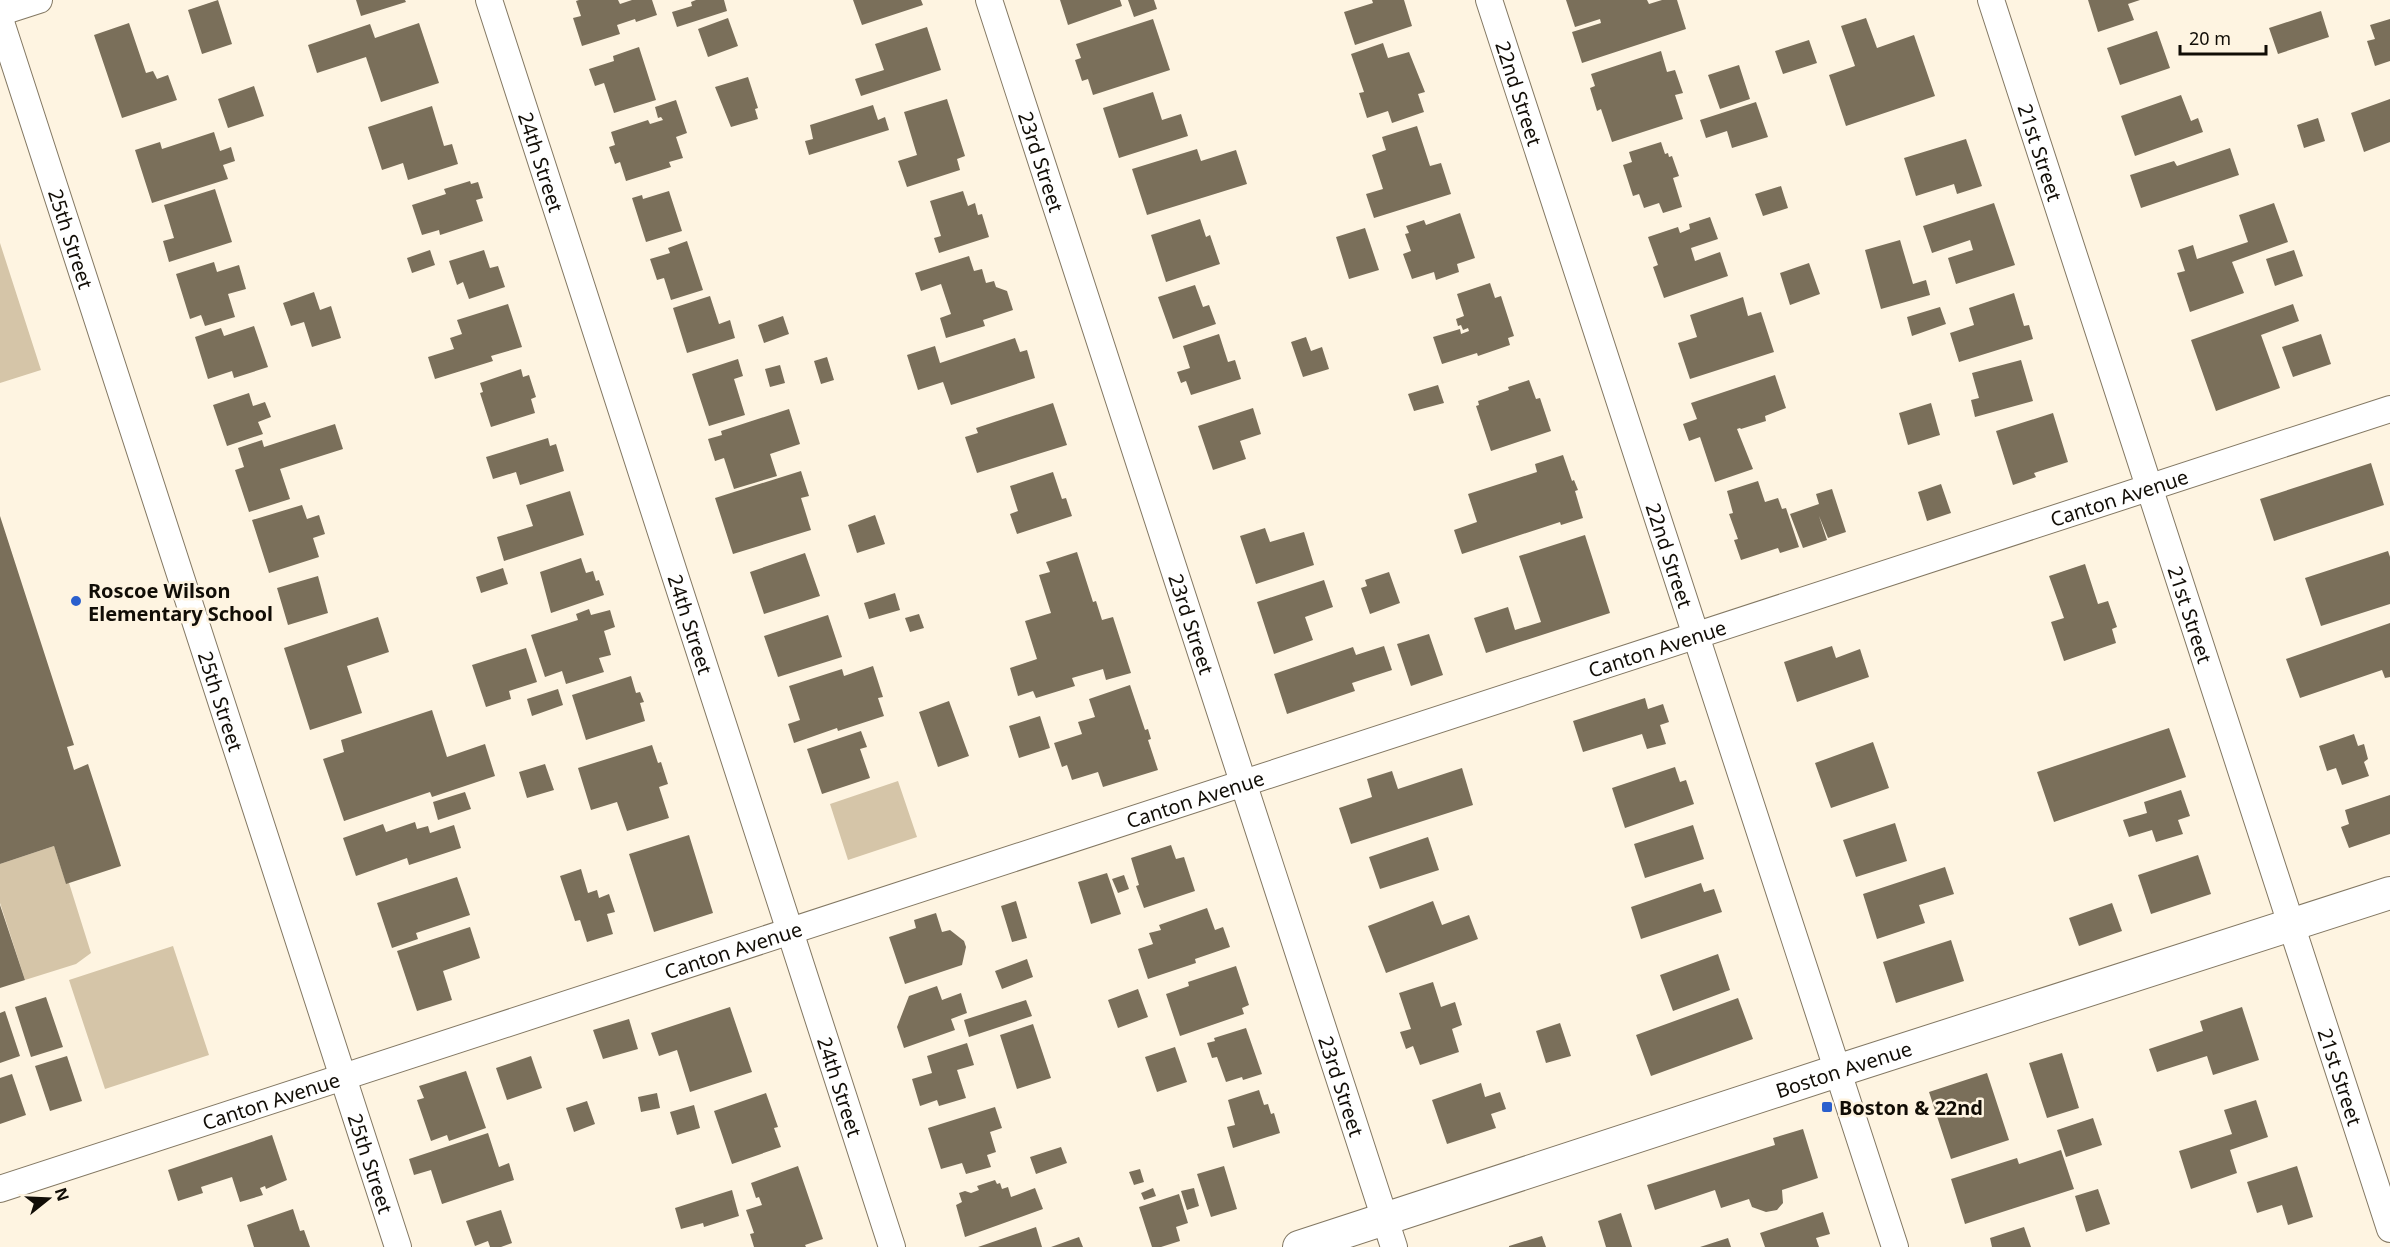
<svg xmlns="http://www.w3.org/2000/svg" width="2390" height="1247" viewBox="0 0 2390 1247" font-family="'Noto Sans',sans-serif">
	<rect width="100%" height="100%" fill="#fef4e1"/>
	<path fill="#d5c5a8" d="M0,243L41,370L0,383Z
		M898,781L917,837L848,860L830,804Z
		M54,846L66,883H69L91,953L76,964L25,980L0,903V864Z
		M173,946L209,1055L105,1089L69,980Z"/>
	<path fill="#7a6f5a" d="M218,0L232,44L202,54L188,10Z
		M356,0H405L406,2L361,16Z
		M579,0H618L620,4L632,0H652L657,15L636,22L635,19L617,25L620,34L582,46L573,18L581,16L576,1Z
		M696,0H724L727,11L677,27L672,12L692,6L691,2Z
		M853,0H921L923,5L862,25Z
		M1060,0H1120L1122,6L1068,25Z
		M1128,0H1154L1157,9L1134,17Z
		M1372,0H1404L1412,26L1355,45L1344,12L1373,3Z
		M1566,0H1647L1649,4L1662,0H1677L1686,29L1582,63L1572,32L1601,23L1600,19L1575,27Z
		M2088,0H2140L2128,4L2134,20L2098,32Z
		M2321,11L2329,37L2278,54L2269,28Z
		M728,18L738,46L708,57L698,29Z
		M1866,18L1877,48L1914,35L1935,96L1846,126L1829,75L1855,66L1841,26Z
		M1153,19L1170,70L1093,95L1088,79L1082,81L1075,60L1081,58L1076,44Z
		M2390,19V61L2375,66L2367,41L2375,39L2370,25Z
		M129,23L146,73L153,71L157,79L168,75L177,100L122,118L94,35Z
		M419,23L439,83L381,102L366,57L317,73L308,45L370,24L375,38Z
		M927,27L941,70L861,96L855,79L884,70L875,44Z
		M2157,31L2170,68L2120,85L2107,48Z
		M1809,40L1817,63L1783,74L1775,51Z
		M1383,43L1388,58L1409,52L1425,92L1418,94L1424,112L1392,123L1388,111L1367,118L1359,93L1364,92L1351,54Z
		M639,47L656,100L614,113L604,83L595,86L589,69L614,61L613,56Z
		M1661,51L1667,72L1675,70L1683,93L1675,95L1683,119L1612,142L1601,109L1597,111L1590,88L1595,86L1591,74Z
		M1739,65L1750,99L1720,109L1708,75Z
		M748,77L758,108L755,109L758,119L731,127L715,87Z
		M254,86L264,116L228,128L218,99Z
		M1153,92L1162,120L1181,114L1188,136L1119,158L1103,108Z
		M2181,95L2191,121L2198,118L2203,132L2135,156L2121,116Z
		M947,99L965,156L957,159L960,170L907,187L898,161L917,155L904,112Z
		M2390,99V142L2364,152L2351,113Z
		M676,100L687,133L676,137L683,158L669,162L671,167L626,181L620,162L615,164L609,147L615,145L611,132L648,120L650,124L663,120L661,117L658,118L655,107Z
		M1756,102L1768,137L1732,148L1727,131L1706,138L1700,120Z
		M873,105L878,120L885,117L889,130L809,155L805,141L813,139L810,125Z
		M432,106L444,146L452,144L458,164L408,180L403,163L382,170L368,127Z
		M2318,118L2325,141L2304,148L2297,125Z
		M1417,126L1430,166L1441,163L1451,194L1374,218L1366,194L1383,189L1372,155L1386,150L1382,137Z
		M214,132L220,151L231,147L235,161L223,165L228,179L152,203L135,150L160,142L162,149Z
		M1966,139L1982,186L1957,194L1954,184L1916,196L1904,158Z
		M1661,142L1665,154L1668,153L1669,157L1672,156L1679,176L1673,178L1682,207L1663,213L1659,203L1644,208L1639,194L1633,196L1623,165L1632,162L1629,152Z
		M2230,148L2239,175L2141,208L2130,175L2174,161L2177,166Z
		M1197,149L1201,161L1236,150L1247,184L1147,215L1132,169Z
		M470,181L471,184L478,182L483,198L476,200L483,221L440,235L439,230L422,235L412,205L446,194L444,189Z
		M1781,186L1788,208L1763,216L1755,194Z
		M215,189L232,242L169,262L163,241L174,238L164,205Z
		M669,191L682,231L646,242L632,198L642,195L643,199Z
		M963,191L968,206L975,203L978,215L982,214L989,237L939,253L934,238L941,236L930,201Z
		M1994,203L2015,265L1956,284L1948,258L1973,250L1970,240L1932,253L1923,226Z
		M2274,203L2288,242L2232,262L2244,293L2190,312L2177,273L2185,271L2178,250L2193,245L2197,259L2248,242L2239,215Z
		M1460,213L1475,258L1457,264L1459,272L1436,280L1434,272L1412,279L1403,254L1411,251L1405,234L1409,233L1406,226L1424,220L1426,225Z
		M1710,217L1718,239L1691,248L1695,261L1720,252L1728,276L1664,298L1653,267L1658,265L1648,237L1678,227L1680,233L1690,229L1689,224Z
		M1200,219L1206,237L1210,235L1220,264L1166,282L1151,235Z
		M1365,228L1379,270L1349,279L1336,237Z
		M1900,240L1913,284L1926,280L1930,295L1881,309L1865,250Z
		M687,241L703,290L671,300L664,278L657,280L650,259L670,253L668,248Z
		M430,250L435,265L412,273L407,258Z
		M484,250L490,268L498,266L505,287L469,299L463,282L457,285L449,261Z
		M2294,250L2303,276L2275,286L2266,259Z
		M969,256L974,271L982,269L986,283L994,281L996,287L1007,291L1013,310L983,320L985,326L946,338L940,318L951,314L941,284L921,291L915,273Z
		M214,262L217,272L239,265L246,289L228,294L235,317L205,326L201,315L190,319L176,274Z
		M1809,263L1820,294L1790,305L1780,273Z
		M1490,283L1495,298L1501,296L1514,336L1508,338L1510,345L1478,356L1477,353L1442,364L1433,337L1460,329L1461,334L1469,331L1468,328L1463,330L1461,325L1458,326L1456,319L1464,316L1457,294Z
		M1195,285L1203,307L1209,305L1216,324L1173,339L1158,297Z
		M314,292L320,310L331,306L341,338L312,347L304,322L291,326L283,303Z
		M2014,293L2024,326L2029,325L2033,339L1959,362L1950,333L1974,325L1969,308Z
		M710,296L719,324L730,320L735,338L687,353L673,308Z
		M1743,297L1748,316L1761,312L1774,352L1690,379L1678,343L1697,337L1690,315Z
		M508,304L522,347L491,356L493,361L435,379L428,357L454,349L450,338L462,334L457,320Z
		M2293,304L2299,321L2261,335L2280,388L2216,411L2191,340Z
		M1940,307L1946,324L1912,336L1907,317Z
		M783,316L789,334L764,343L758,325Z
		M254,326L268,367L234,378L232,371L208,379L195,337L221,328L224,336Z
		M1219,334L1228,362L1235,360L1241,379L1191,395L1186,381L1181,383L1177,372L1190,368L1183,346Z
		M2321,334L2331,364L2293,377L2282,347Z
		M1306,337L1311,351L1322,347L1329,369L1303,377L1291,342Z
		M1015,338L1020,352L1027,350L1035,378L951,405L943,382L918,390L907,355L935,346L940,363Z
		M827,357L834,380L821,384L814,361Z
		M738,359L743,376L734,379L745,415L709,426L692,374Z
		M2021,360L2033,401L1975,417L1971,400L1979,398L1972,373Z
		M780,365L785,383L770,387L765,369Z
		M521,369L523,377L529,375L536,397L531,399L535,413L491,427L480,393L483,392L480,383Z
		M1775,375L1786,408L1765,416L1766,421L1741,429L1740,428L1737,429L1753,469L1715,482L1700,437L1689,441L1683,424L1697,419L1691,403Z
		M1529,380L1536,399L1540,398L1551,431L1491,451L1476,406L1479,405L1478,401L1509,390L1508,387Z
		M1438,385L1444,403L1414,411L1408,394Z
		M249,393L253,406L265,402L271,417L258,422L263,434L227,446L213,405Z
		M1053,403L1067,445L977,473L965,437L978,433L976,428Z
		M1931,403L1940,435L1908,445L1899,413Z
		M1253,408L1261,434L1240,441L1246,459L1213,470L1198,426Z
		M789,409L800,444L770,454L777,476L734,489L724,458L715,461L708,439L722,435L721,431Z
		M2053,413L2068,462L2034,473L2036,477L2013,485L1996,431Z
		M335,424L343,449L280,469L290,499L249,512L235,470L244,467L238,448L262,440L264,447Z
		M548,438L550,446L556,444L564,471L520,485L516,472L493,479L486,457Z
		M1563,455L1572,481L1574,480L1578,490L1575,491L1583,518L1561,525L1560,522L1462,554L1454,530L1477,522L1468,494L1537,472L1535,464Z
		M2371,463L2384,505L2274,541L2260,499Z
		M801,471L809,496L801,498L811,530L733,554L715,498Z
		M1053,472L1062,499L1066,498L1072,516L1017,534L1010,514L1018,511L1010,486Z
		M1758,481L1765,502L1778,498L1782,509L1786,508L1799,547L1780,553L1778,548L1741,560L1734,540L1738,539L1729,514L1733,513L1727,491Z
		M1941,484L1951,513L1927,521L1918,492Z
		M1832,489L1846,532L1828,538L1819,516L1827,540L1803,548L1790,514L1819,504L1816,494Z
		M570,491L584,535L504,561L497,537L533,526L526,505Z
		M302,505L307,519L319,515L325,534L313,538L319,557L269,573L252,520Z
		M875,515L885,544L857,553L848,525Z
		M0,516L74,745L67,747L74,770L88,764L121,866L66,884L54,846L0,864Z
		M1265,528L1270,542L1304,532L1314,565L1256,584L1240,536Z
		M1585,535L1610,613L1486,653L1474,618L1508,607L1515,630L1541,622L1519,556Z
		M2388,551L2390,557V604L2321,626L2305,578Z
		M1077,552L1093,602L1096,601L1102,620L1113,617L1131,673L1106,680L1103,669L1072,678L1075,686L1036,698L1033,691L1018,696L1010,668L1037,659L1025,621L1051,613L1039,575L1050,572L1046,562Z
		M805,553L820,596L764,614L750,572Z
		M581,558L586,573L593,571L596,581L599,580L604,595L551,613L540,572Z
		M2085,564L2098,604L2108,601L2117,627L2112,629L2116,643L2064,661L2051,622L2064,618L2049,576Z
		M503,568L508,584L481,593L476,577Z
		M1389,572L1400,603L1370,614L1361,588L1367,586L1365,580Z
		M318,576L328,613L288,625L277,588Z
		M1324,580L1333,607L1305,617L1313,640L1274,654L1257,602Z
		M895,593L900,610L869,619L864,603Z
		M589,609L591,615L610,610L615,627L604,631L611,655L599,658L604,672L566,684L562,671L545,677L531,635L578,620L576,614Z
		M919,614L924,628L910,632L905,618Z
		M828,615L842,657L778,677L764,636Z
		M378,617L389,652L347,666L362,713L310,730L284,648Z
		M2390,623V677L2385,678L2382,670L2300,698L2286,659Z
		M1429,634L1443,675L1411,686L1397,644Z
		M1384,646L1392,670L1352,683L1355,691L1287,714L1274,674L1353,647L1356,655Z
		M1832,646L1836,658L1860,649L1869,677L1797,702L1784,662Z
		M526,648L537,682L509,691L511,699L486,707L472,665Z
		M873,666L883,697L878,698L884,716L838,731L837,728L794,743L788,724L800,720L789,686L842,669L844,676Z
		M631,676L636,693L640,692L644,702L640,703L645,721L586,740L572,695Z
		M1130,685L1145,730L1148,729L1151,739L1148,740L1158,770L1103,787L1098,772L1072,780L1067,765L1062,767L1054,743L1082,734L1078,722L1095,717L1089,699Z
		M558,689L563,705L532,716L527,699Z
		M1645,698L1648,709L1663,704L1669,722L1660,725L1666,744L1647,749L1642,734L1583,752L1573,721Z
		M949,701L969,756L938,767L919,712Z
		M432,710L447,757L485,744L495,776L432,797L430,792L344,821L323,759L344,752L341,740Z
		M1040,716L1050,748L1019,758L1009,726Z
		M2169,728L2186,777L2054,822L2037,772Z
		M861,731L867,747L860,749L870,778L822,794L807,749Z
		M2354,734L2358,746L2364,744L2368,759L2364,762L2369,776L2342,785L2336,768L2327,771L2319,746Z
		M1873,742L1889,788L1831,808L1815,763Z
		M652,745L658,763L661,762L668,784L659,787L669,818L627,831L617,802L591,810L578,768Z
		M545,764L554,790L527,798L519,772Z
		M1675,767L1680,782L1686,780L1694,804L1625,828L1612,788Z
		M1462,768L1473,805L1351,844L1339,808L1372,797L1367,779L1392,771L1398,789Z
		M2181,790L2190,816L2178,820L2183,834L2156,842L2152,830L2129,837L2123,820L2147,813L2144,802Z
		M465,792L471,809L438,820L433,802Z
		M2390,795V834L2349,848L2341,827L2349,824L2345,810Z
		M415,822L417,829L428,826L430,833L454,825L461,848L409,865L407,858L356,876L343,838L383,824L386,832Z
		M1895,823L1907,861L1856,877L1843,840Z
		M1693,825L1704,859L1645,878L1634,844Z
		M689,835L713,913L654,932L629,854Z
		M1428,837L1439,870L1380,889L1369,857Z
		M1171,845L1176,859L1184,857L1195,891L1144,908L1136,886L1139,885L1131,858Z
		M2198,855L2211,894L2151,914L2138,875Z
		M1945,867L1954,894L1919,905L1925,923L1877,939L1863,894Z
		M581,869L588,893L597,890L599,898L609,894L615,912L607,914L613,934L587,942L580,920L575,921L560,876Z
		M1107,873L1121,914L1091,924L1078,882Z
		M1124,875L1129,889L1118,893L1112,879Z
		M457,877L470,915L416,933L418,939L392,948L377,903Z
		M1701,883L1704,892L1714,889L1722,912L1641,939L1631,907Z
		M1016,901L1027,938L1012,942L1001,906Z
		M1433,901L1442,925L1469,915L1478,939L1386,973L1368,926Z
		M2112,903L2122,931L2079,946L2069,918Z
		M0,905L25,980L0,988Z
		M1207,908L1215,930L1223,927L1230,947L1195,959L1196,963L1148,979L1138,949L1153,944L1149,933L1161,930L1159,925Z
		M936,913L942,932L950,930L964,941L966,947L962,965L905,984L889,937L916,928L914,920Z
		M470,927L480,958L443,971L452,1000L417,1011L397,951Z
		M1951,940L1964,981L1896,1003L1883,962Z
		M1718,954L1730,990L1673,1011L1660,975Z
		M1027,959L1033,977L1002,989L995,971Z
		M1236,966L1249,1005L1242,1008L1244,1014L1180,1036L1166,994L1189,986L1188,982Z
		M1433,982L1441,1007L1455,1002L1462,1025L1452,1029L1459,1052L1420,1065L1413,1046L1406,1049L1400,1032L1411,1029L1399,993Z
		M937,986L942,1000L961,993L967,1013L951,1019L955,1030L904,1048L897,1027L909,996Z
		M1138,989L1148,1017L1118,1028L1108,1000Z
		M46,997L63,1047L31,1057L15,1007Z
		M1738,998L1753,1039L1651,1076L1636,1035Z
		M1026,1000L1032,1016L969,1037L964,1020Z
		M730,1007L752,1072L690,1092L677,1050L659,1056L651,1033Z
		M2242,1007L2259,1060L2213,1075L2207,1056L2157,1072L2149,1049L2203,1031L2200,1021Z
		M5,1011L20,1056L0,1063V1013Z
		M629,1019L638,1049L603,1059L593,1030Z
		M1560,1023L1571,1056L1546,1063L1536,1031Z
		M1033,1024L1051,1078L1017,1089L1000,1035Z
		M1246,1028L1262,1074L1243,1080L1242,1077L1226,1082L1217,1057L1212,1058L1207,1043L1215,1041L1214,1038Z
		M967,1043L974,1065L957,1070L966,1098L939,1106L937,1100L920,1106L912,1079L932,1073L927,1056Z
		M1175,1047L1187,1082L1157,1092L1145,1057Z
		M2062,1053L2079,1108L2047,1118L2029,1063Z
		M67,1056L82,1101L50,1111L35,1066Z
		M531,1056L542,1088L507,1100L496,1068Z
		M466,1071L486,1128L449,1141L447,1135L431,1141L417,1100L424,1098L419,1086Z
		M1987,1073L2009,1140L1951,1159L1929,1092Z
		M12,1074L26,1115L0,1124V1078Z
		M1481,1083L1485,1097L1500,1092L1506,1109L1491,1114L1496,1128L1447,1144L1432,1100Z
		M1259,1090L1264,1105L1268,1104L1271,1114L1274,1113L1280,1133L1233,1148L1227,1127L1235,1125L1228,1100Z
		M657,1093L660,1108L641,1112L638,1097Z
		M766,1093L778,1127L774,1128L781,1147L732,1164L714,1111Z
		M2256,1100L2268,1137L2230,1150L2237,1173L2191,1189L2179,1151L2232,1134L2224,1110Z
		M587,1101L595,1124L574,1132L566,1108Z
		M694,1105L700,1128L677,1135L670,1112Z
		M995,1107L1002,1128L990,1132L996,1152L987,1155L991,1167L966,1174L962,1163L941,1169L928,1128Z
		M2093,1118L2102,1145L2066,1157L2057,1130Z
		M1803,1129L1818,1178L1782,1190L1783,1203L1777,1210L1766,1212L1752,1207L1749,1199L1721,1208L1715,1190L1655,1210L1647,1185L1775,1145L1773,1138Z
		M488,1133L499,1167L509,1163L514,1180L442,1204L431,1170L414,1175L409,1159Z
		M272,1135L287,1180L266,1189L265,1186L260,1188L263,1195L240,1202L232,1177L201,1187L203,1193L178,1201L168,1170Z
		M1061,1147L1067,1163L1036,1174L1030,1157Z
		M2061,1150L2074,1189L1965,1224L1951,1179L2017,1158L2019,1164Z
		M798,1166L823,1239L805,1245L806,1247H754L750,1234L754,1233L746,1210L762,1205L759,1197L756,1198L751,1183Z
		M1224,1166L1237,1209L1211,1217L1197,1174Z
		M2297,1166L2313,1217L2288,1225L2282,1205L2257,1213L2247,1182Z
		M1140,1169L1144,1182L1134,1185L1129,1172Z
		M995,1180L997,1184L1000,1183L1002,1189L1008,1187L1011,1197L1035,1188L1043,1209L965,1237L956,1205L962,1202L959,1193L965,1191L971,1193L979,1190L977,1186Z
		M1153,1188L1156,1196L1144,1200L1141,1193Z
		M1194,1188L1199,1206L1187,1210L1181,1191Z
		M2098,1189L2110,1224L2086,1232L2075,1196Z
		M732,1190L739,1216L704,1227L703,1223L681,1229L675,1208Z
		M1179,1194L1188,1223L1176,1227L1180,1241L1161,1247H1152L1139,1207Z
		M293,1209L300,1231L304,1230L310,1247H254L247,1225Z
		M501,1210L512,1243L501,1247H490L488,1241L475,1246L466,1221Z
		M1823,1212L1830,1234L1816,1238L1819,1247H1765L1760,1233Z
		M1621,1213L1632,1247H1606L1598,1221Z
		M1036,1227L1042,1247H978Z
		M2024,1227L2031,1247H1992L1990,1238Z
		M1542,1236L1546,1247H1509V1246Z
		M1079,1237L1083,1247H1051Z
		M1728,1238L1731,1247H1700Z"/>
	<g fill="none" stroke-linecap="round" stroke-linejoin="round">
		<defs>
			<g id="minor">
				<path id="s1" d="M489,0L892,1247"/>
				<path id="s2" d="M989,0L1394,1247"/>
				<path id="s3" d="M1489,0L1895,1247"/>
				<path id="s4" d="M1991,0L2390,1229"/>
				<path d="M0,17L8,10L39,0"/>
				<path id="s5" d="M0,19L398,1247"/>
				<path id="s6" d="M0,1189L2390,409"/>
			</g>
			<g id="tertiary">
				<path id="s7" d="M1299,1247L1837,1071L2390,893"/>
			</g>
		</defs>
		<use href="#minor" stroke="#837863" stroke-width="28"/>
		<use href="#tertiary" stroke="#837863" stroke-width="34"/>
		<use href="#minor" stroke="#fff" stroke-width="26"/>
		<use href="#tertiary" stroke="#fff" stroke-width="32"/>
	</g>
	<g fill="#2a5fcd" stroke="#fef4e1" stroke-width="2">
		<circle cx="76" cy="601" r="6"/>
		<rect x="1821" y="1101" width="12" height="12" rx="3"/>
	</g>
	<g text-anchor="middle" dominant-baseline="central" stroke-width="5" stroke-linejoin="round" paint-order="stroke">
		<g font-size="20" fill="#110d06" stroke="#fef4e1">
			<text stroke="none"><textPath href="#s3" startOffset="98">22nd Street</textPath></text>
			<text stroke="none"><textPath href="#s4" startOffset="160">21st Street</textPath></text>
			<text stroke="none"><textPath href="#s1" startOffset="170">24th Street</textPath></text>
			<text stroke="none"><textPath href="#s2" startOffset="170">23rd Street</textPath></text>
			<text stroke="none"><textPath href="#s5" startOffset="231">25th Street</textPath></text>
			<text stroke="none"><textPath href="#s6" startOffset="2229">Canton Avenue</textPath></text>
			<text stroke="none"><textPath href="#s3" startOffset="584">22nd Street</textPath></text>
			<text stroke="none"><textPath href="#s4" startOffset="646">21st Street</textPath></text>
			<text stroke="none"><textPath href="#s1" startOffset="656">24th Street</textPath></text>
			<text stroke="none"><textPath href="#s2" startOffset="656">23rd Street</textPath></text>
			<text stroke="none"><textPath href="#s6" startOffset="1743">Canton Avenue</textPath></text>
			<text stroke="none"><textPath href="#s5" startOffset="717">25th Street</textPath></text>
			<text stroke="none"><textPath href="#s6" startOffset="1257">Canton Avenue</textPath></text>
			<text stroke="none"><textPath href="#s6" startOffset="771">Canton Avenue</textPath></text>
			<text stroke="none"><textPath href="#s7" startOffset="573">Boston Avenue</textPath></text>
			<text stroke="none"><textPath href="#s4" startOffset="1132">21st Street</textPath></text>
			<text stroke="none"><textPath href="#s1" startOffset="1142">24th Street</textPath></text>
			<text stroke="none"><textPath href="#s2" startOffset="1142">23rd Street</textPath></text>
			<text stroke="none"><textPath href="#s6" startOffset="285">Canton Avenue</textPath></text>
			<text stroke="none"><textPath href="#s5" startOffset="1203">25th Street</textPath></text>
		</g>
		<g font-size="20" font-weight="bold" fill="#110d06" stroke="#fef4e1" text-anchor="start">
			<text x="88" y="590">Roscoe Wilson<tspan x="88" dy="23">Elementary School</tspan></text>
			<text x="1839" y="1107">Boston &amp; 22nd</text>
		</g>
	</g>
	<g transform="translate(48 1199) rotate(72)" stroke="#fef4e1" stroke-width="4.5" paint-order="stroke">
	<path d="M0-4.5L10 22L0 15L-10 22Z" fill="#110d06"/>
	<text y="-9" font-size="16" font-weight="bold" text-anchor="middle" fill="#110d06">N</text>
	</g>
	<path d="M2180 45v9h86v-9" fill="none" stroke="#110d06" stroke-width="3"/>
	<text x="2189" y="45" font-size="18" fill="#110d06" stroke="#fef4e1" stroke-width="4.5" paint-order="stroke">20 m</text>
</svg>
